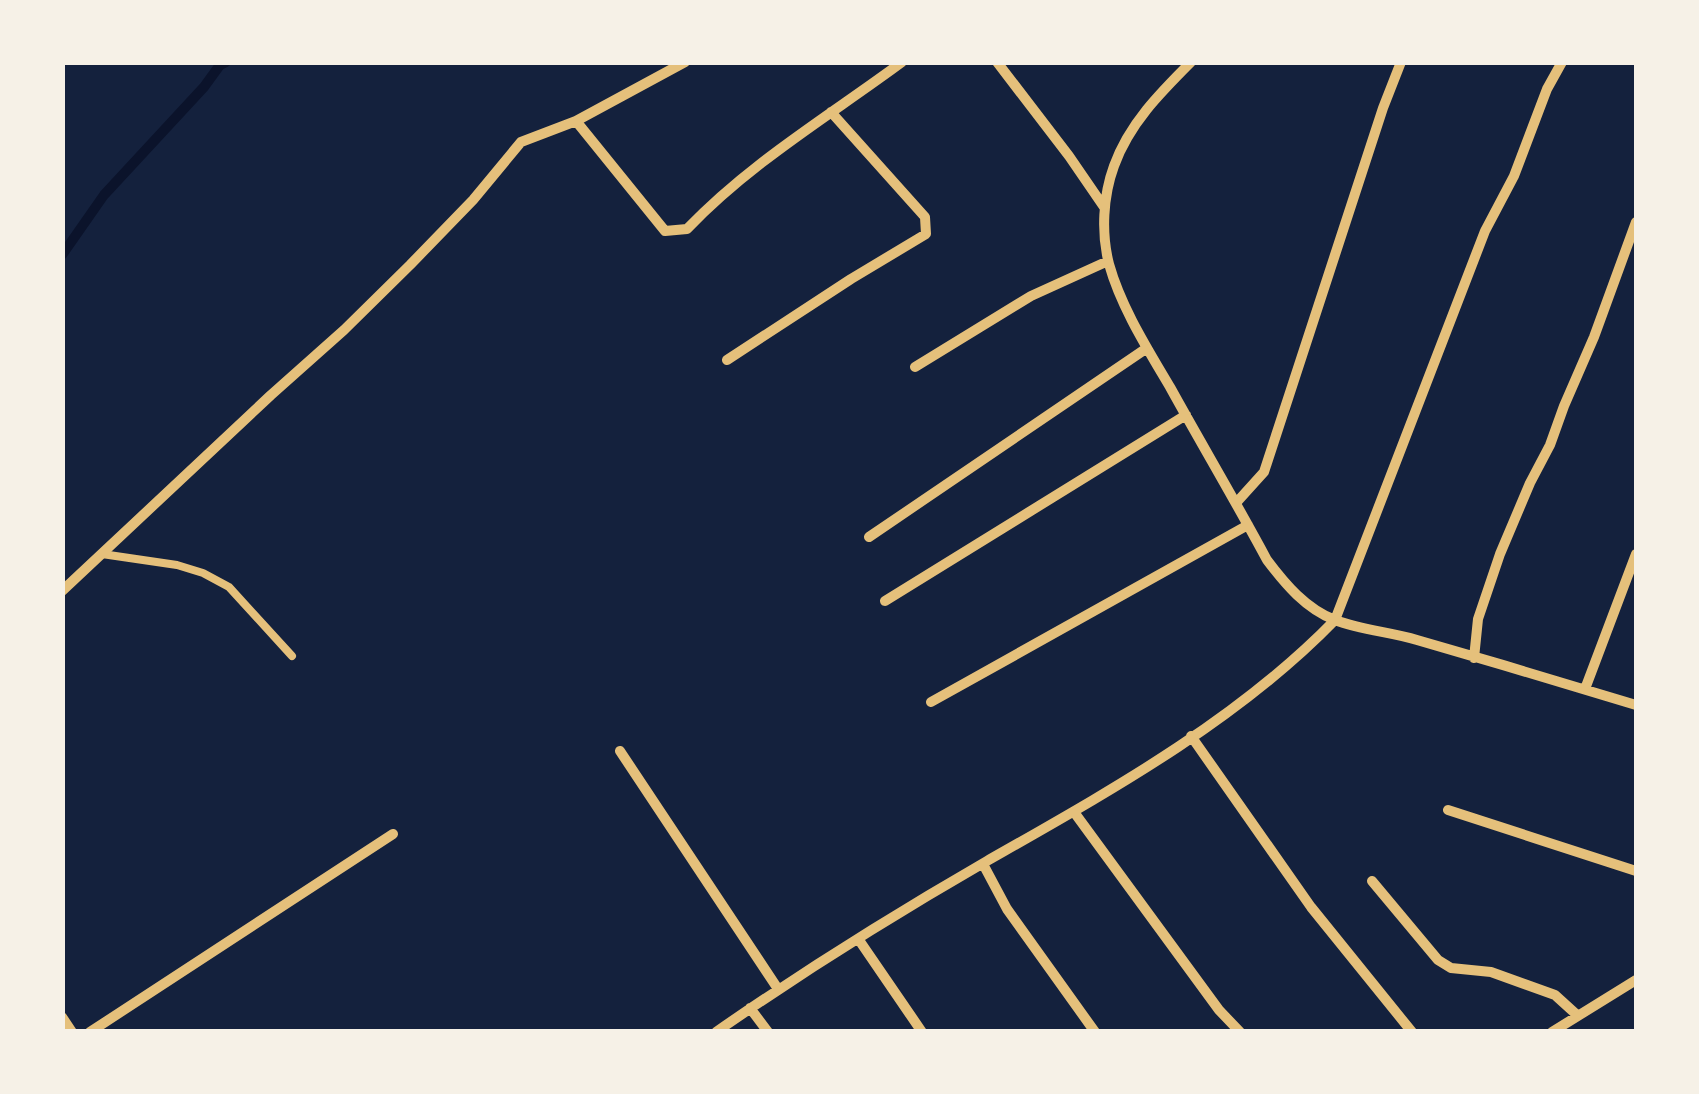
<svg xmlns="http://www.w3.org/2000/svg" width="1699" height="1094" viewBox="0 0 1699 1094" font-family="Bitter,serif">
	<rect width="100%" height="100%" fill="#14213d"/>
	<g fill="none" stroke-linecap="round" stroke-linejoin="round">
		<path stroke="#0b132b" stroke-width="10" d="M62,255L104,195L204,87L220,65L226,62"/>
		<path stroke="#e5c07b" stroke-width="8" d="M102,554L177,565L203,573L229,587L292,656"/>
		<path stroke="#e5c07b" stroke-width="10" d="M997,62L1069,156L1104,207
			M1191,62C1160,93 1129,124 1114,166C1103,196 1101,233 1109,264C1121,307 1147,348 1170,387C1202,445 1236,502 1267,560C1285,584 1306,609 1335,620C1361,630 1390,632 1417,640C1490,661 1564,683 1636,705
			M576,121L665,231L687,229C750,163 829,116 902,62
			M727,360L851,279L926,234L925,217L831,112
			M915,367L1031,296L1108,261
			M1236,503L1264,472L1383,108L1401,62
			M869,537L1147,348
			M62,591L271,395L344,330L410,265L473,200L521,142L576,121L685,62
			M885,601L1186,415
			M1474,658L1478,619L1500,554L1530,483L1550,445L1564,406L1594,337L1636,222
			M1585,689L1636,554
			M931,702L1248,525
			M1191,736L1311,907L1412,1032
			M620,751L778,989
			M1448,810L1636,871
			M1074,812L1219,1010L1240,1032
			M983,864L1007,909L1095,1032
			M1372,881L1438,960L1451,968L1491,972L1555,995L1577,1015
			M859,940L922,1032
			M750,1008L768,1032
			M62,1017L72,1032
			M90,1032L393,834
			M716,1032C804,971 895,914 987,861C1108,792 1237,721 1335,620L1485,231L1514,176L1547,89L1562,62
			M1552,1032L1636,980"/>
	</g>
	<rect width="1699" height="1094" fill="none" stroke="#f6f1e7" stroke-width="130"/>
</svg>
